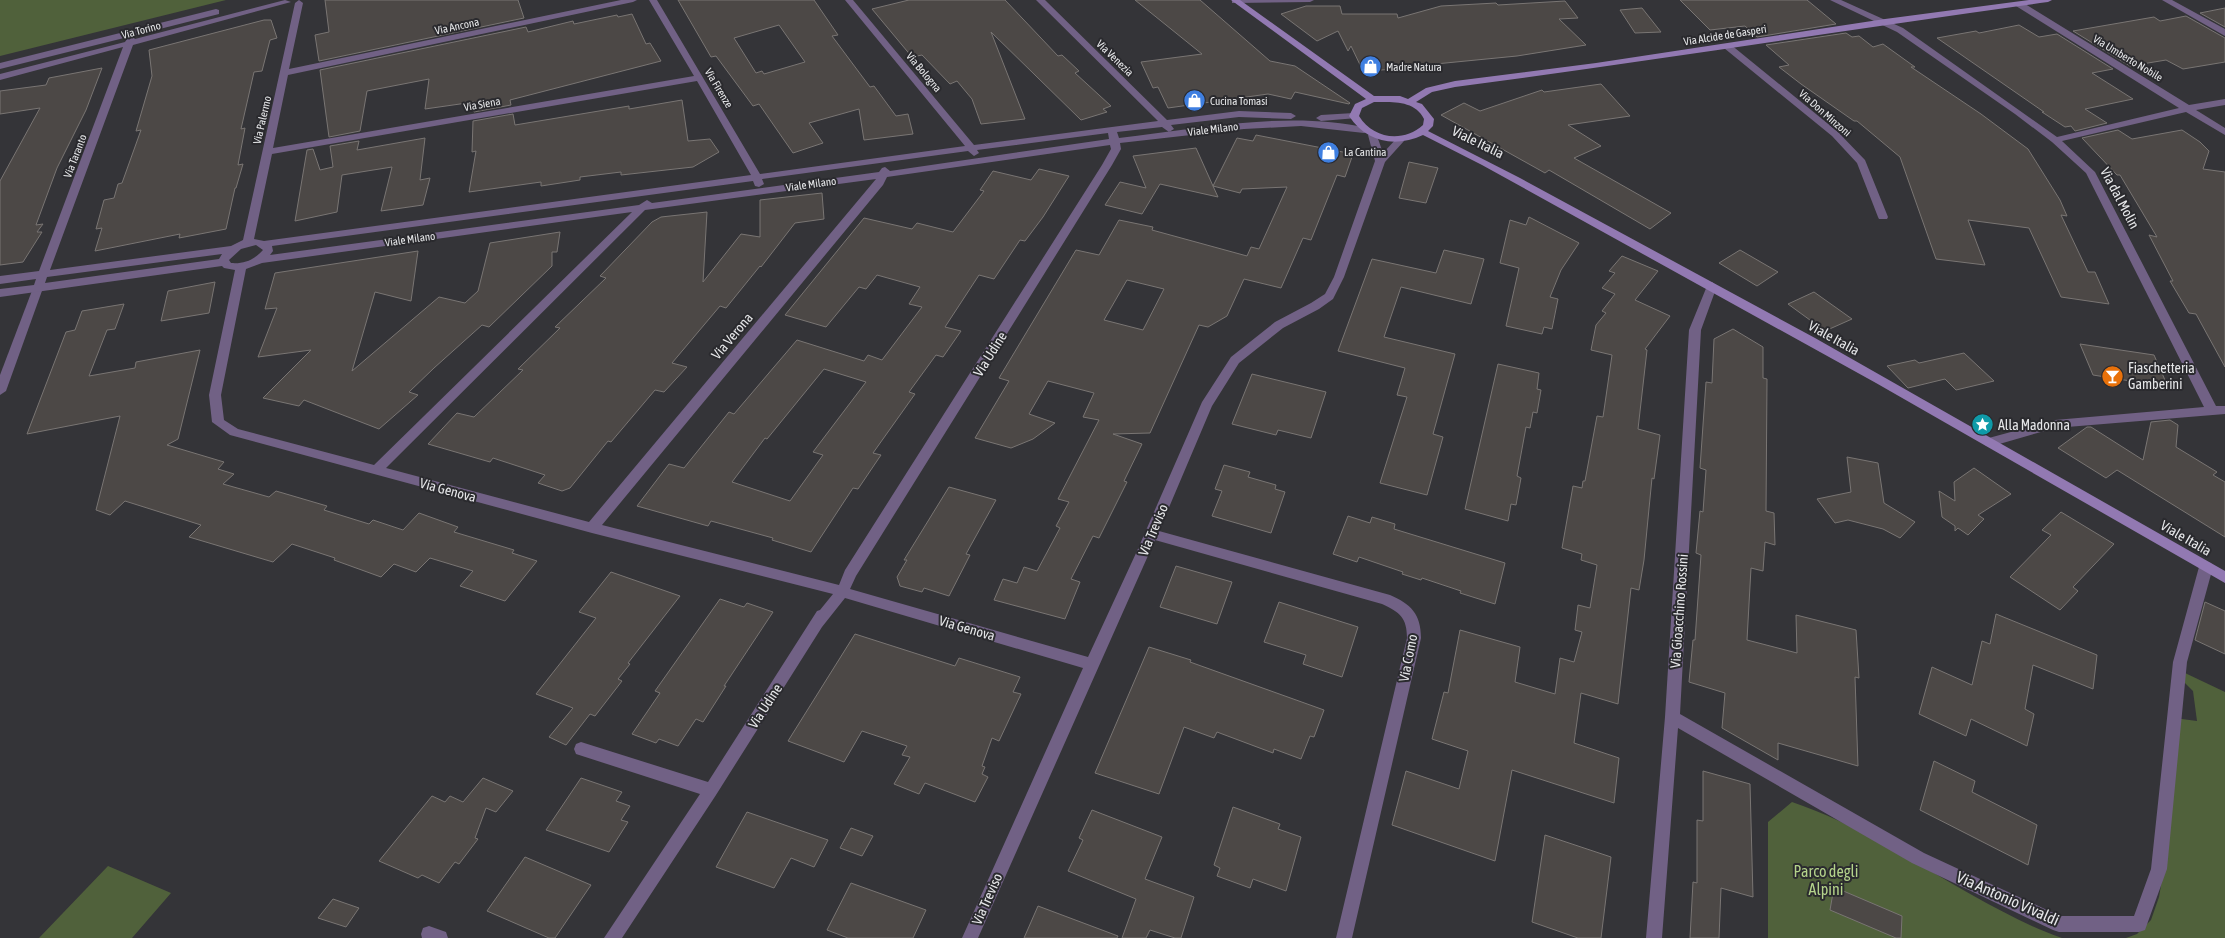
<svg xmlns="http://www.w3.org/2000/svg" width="2225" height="938" viewBox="0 0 2225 938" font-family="'Asap Condensed',sans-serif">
	<rect width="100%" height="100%" fill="#343438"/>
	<path fill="#50613b" d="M0,0H226L0,56Z
		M2185,673L2225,692V938H2126L2137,934L2151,920L2159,897L2164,868L2174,718L2197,721L2193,691L2179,677Z
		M1792,802C1855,823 1914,862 1972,895C2001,911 2030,927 2062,938H1768V822Z
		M108,866L171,893L132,938H39Z"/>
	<path fill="#4c4846" stroke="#797573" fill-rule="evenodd" d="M325,0H518L524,18L319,61L315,35L329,32Z
		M678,0H814L838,35L832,36L870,87L874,86L896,116L908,114L913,134L864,140L859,109L809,123L823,143L793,153L759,104L753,106L716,56L711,57ZM779,25L805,62L764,74L762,71L756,73L734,38Z
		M909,0H1005L1058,56L1062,55L1079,71L1075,73L1111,106L1103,109L1107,112L1081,120L991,32L1025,119L981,124L972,99L957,81L950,84L922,55L912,57L872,9Z
		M1135,0H1200L1270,61L1295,66L1350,103L1349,104L1295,92L1291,99L1268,94L1168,108L1158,87L1153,88L1141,62L1202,54Z
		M1680,0H1807L1836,24L1757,37L1745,26L1710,30Z
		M1565,1L1578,18L1559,19L1586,45L1517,56L1415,66L1416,68L1363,71L1351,46L1348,51L1338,31L1317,41L1281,14L1306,6H1340L1342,14H1397L1398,18L1441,6L1496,3L1498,5Z
		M1642,8L1661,32L1635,33L1620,10Z
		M2225,8V27L2200,13Z
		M632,14L646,44L650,43L661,61L510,100L511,105L474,112V102L425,109L429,79L367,91L360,131L329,137L320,70L526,27L528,32L573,21L574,24L617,15L618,17Z
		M2186,16L2225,38V62L2183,69L2166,60L2130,66L2073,31L2154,17L2160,21Z
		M264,20H271L277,38L270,40L262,71L254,72L241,129L245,128L238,165L243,164L236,188H235L226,229L179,238L180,234L95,251L102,228L96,229L104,200L114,198L118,184L122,183L141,130L136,131L152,76L149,50Z
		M2019,25L2039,37L2057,34L2113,69L2092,73L2133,99L2085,109L2107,123L2075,131L2071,126L2065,127L2042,112H2044L1937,38L1976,31L1979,33Z
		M1846,33L1852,37L1859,36L1873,47L1883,44L1915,67H1911L1981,114L2028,149L2060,200L2067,216L2061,215L2088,272H2095L2109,304L2061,297L2029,228L1968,220L1985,265L1936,259L1900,157L1857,121H1854L1801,84L1779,67L1789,65L1766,45Z
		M102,68L86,110L57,168L36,225L43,224L37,232H42L23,262L0,265V181L40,108L0,114V91L46,85L49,78Z
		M1601,84L1630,116L1568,125L1601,146L1574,158L1671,213L1650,229L1549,170L1545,173L1441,115L1464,103L1480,111L1542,90L1544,92Z
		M682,100L688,141L710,139L719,152L693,167L621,175V172L580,177V180L541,186V182L469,192L476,151L472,152L473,121L513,114L515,125L629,106V109Z
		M2118,130L2132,139L2182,130L2200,142L2209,151L2203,169L2225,172V367L2196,314L2189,313L2170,281H2173L2149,235L2157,237L2120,175H2117L2082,138Z
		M1256,135L1353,154L1345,177L1337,175L1311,240L1303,238L1281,288L1244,279L1227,316L1208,327L1199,325L1150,433L1113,434L1142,444L1124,481L1127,482L1099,538L1093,536L1071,579L1080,582L1065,619L994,600L1003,579L1017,583L1024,567L1037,571L1060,528L1056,526L1069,502L1058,499L1099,420L1083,417L1094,393L1048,381L1029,414L1055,423L1033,439L1011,448L975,438L1009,381L999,378L1076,250L1099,255L1119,220L1153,227L1152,230L1247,256L1251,247L1259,249L1287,187L1242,189L1240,193L1213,186L1218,197L1160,184L1142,214L1105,205L1120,182L1146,188L1133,156L1196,148L1213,186L1237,138L1253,141ZM1127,280L1164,289L1143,330L1104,320Z
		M425,138L420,180L430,178L423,205L381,211L392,167L342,175L337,212L295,221L307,150L313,149L320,170L333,167L330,146L359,141L357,150Z
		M1409,162L1438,168L1426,203L1399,198Z
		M1039,169L1069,176L1043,217L1025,241L1020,240L994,279L979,275L945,327L961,331L943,357L936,355L909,392L915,394L873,453L881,455L858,489L853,488L811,552L772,540L773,538L711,521L708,526L637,506L669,464L684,468L729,412L734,414L797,340L864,361L868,355L882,360L922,307L909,304L920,287L877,275L866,289L859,287L826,327L785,315L864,218L912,229L917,223L953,232L984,191L980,190L993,171L1031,180ZM824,369L866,382L813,452L823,455L790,501L732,482L765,438L767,439Z
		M822,193L824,219L795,223L761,267L760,266L726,308L720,306L672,363L687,367L664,392L655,390L611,442L608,441L570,488L562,491L538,483L545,475L493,458L490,462L428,444L457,413L474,417L523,370L518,369L560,328L555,327L606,278L600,276L652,222L661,217L707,212L703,282L741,234L760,237V200Z
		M1529,217L1579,243L1561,270L1550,297L1558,299L1552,329L1544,327L1542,334L1506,326L1519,268L1500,263L1510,220L1526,225Z
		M560,232L557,252H552V266L489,327L482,325L434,368L409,392L418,395L379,429L304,400L299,406L263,398L311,350L258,357L277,308L265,309L275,273L418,251L411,301L375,292L352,371L439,297L465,303L478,291L490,243Z
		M1444,250L1484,259L1471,304L1401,287L1384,337L1455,354L1433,434L1443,437L1427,495L1380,483L1407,397L1397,395L1405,368L1338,351L1372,259L1436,273Z
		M1740,250L1778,272L1757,286L1719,263Z
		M1622,256L1658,271L1635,300L1670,316L1645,349L1647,350L1638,429L1660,435L1654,479L1652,478L1644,560L1639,590L1631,588L1618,704L1581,693L1574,743L1619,758L1614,803L1512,770L1495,861L1392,825L1406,771L1459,789L1468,751L1432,739L1444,692L1448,693L1460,630L1520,647L1515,682L1555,694L1560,658L1574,662L1582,632L1575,630L1578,605L1590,608L1597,565L1581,560L1582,554L1562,548L1573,486L1582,488L1583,481H1585L1597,416L1603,417L1612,355L1591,350L1596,325L1606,313L1602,311L1615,294L1602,288L1615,273L1609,271Z
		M215,282L209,313L161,321L168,291Z
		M1814,292L1852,319L1825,331L1788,304Z
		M124,304L115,329L107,330L89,376L135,368L136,362L200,350L178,439L167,445L224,462L218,469L234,474L223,484L269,497L276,491L327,506L324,510L369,524L373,520L403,530L419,513L458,527L454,532L514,550L512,553L537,561L505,601L460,586L473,571L430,558L416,572L394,564L381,577L334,560L335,558L292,544L273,562L189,537L201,525L125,501L110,515L96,510L120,416L27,434L66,332L75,330L82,311Z
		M1733,329L1763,347V378L1767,379L1766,511L1774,513L1775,545L1765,542L1763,571L1751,568L1747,640L1797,653L1796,615L1856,630L1859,678L1855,677L1858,766L1778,743V760L1722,728L1725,693L1689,682L1693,640H1695L1701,555L1696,553L1700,511L1703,512L1706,470L1700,468L1706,382L1712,383L1714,339Z
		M2080,344L2154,355L2168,387L2093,375Z
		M1964,353L1994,381L1956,390L1945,379L1908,388L1887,366L1915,360L1919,363Z
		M1498,364L1539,373L1537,389L1541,390L1537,413L1533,412L1530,428L1526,427L1517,476L1521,478L1516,505L1511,504L1508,521L1465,509Z
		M1252,374L1326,392L1311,438L1278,430L1276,435L1232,424Z
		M2170,420L2178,425L2176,447L2217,472L2213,475L2225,482V537L2117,470L2106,478L2058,448L2087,427H2091L2143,460L2151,422Z
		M1847,457L1878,463L1884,503L1915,522L1900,538L1883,529L1848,520L1835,523L1817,499L1851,492Z
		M1224,465L1250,472L1248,477L1276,485L1275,489L1285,492L1271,533L1212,516L1222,491L1215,489Z
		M1974,468L2011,494L1978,515L1984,519L1968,535L1958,528L1955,531V526L1942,517L1939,491L1955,501L1954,482Z
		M949,487L996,500L966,554L970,555L949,596L924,588L922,592L900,586L897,577L907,560H904Z
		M2061,512L2114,544L2073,587L2078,591L2060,610L2010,577L2051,535L2042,530Z
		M1348,516L1370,523L1372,517L1395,524L1394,529L1505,563L1495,604L1460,593L1461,591L1422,578L1421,580L1402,574L1403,572L1359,557L1357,562L1333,554Z
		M1176,566L1232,582L1217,624L1160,607Z
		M611,572L680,596L628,663L630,664L618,679L622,681L595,716L590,714L566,745L549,737L573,708L536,694L596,618L579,612Z
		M720,599L744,607L747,603L773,612L724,686H726L703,722L696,719L678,746L659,739L656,743L632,734L660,693L655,691Z
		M1279,602L1358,627L1342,677L1303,664L1306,655L1264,642Z
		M2205,602L2225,611V654L2195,640Z
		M1996,614L2097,655L2093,689L2033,665L2025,709L2034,714L2027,746L1971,719L1966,736L1919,714L1932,667L1972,685L1982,641L1990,644Z
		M855,634L955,666L959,658L1020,677L1013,692L1021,694L999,741L992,738L982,766L985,767L982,774L988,777L975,802L925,783L919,794L894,784L910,757L902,755L907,746L862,731L844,762L788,741Z
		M1149,647L1191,660L1190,662L1324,710L1314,737L1310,736L1301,759L1274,749L1273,753L1217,732L1214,738L1184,727L1159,794L1095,773Z
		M1934,761L1975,781L1972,792L2037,825L2028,865L1920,810Z
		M1703,771L1750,784L1753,897L1721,888L1719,938H1690L1693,882L1697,883V820L1703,821Z
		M483,778L513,791L496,812L486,808L475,838L478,839L459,864L455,862L439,883L422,875L418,878L379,861L432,796L445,802L450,796L463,802Z
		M581,778L622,792L616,801L630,806L621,820L628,822L609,852L546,830Z
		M1233,807L1280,824L1278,829L1301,837L1286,891L1253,879L1250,888L1217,876L1220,868L1214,865Z
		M1092,810L1162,837L1145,879L1194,897L1181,938H1175L1150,930L1146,938H1122L1136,899L1068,871L1083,840L1079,838Z
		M747,812L828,840L814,867L791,858L774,888L716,867Z
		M851,828L873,836L862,856L840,848Z
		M1545,835L1611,857L1601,938H1578L1532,922Z
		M525,857L591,885L555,938H549L487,911Z
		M851,883L926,910L913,938H848L827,930Z
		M1834,887L1902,916L1901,938H1896L1830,910Z
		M333,899L359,908L346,927L318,918Z
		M1038,906L1118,936L1117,938H1024Z"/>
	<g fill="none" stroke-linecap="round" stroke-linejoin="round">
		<path fill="#716185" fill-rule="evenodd" d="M38,284L43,288L6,391L0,395V375L33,288Z"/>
		<path fill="#716185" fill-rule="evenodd" d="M285,0L291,2L133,45L50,270L231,246L243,240L295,3L299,0L303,3L289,69L621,0H637L633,2L288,75L273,148L694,76L649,0H657L760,174L965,146L845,0H853L974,145L1158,121L1036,0H1045L1167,120L1239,111L1291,113L1296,116L1291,119L1239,117L1171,125L1174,129L1169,132L1162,127L1117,132L1119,138C1198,129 1289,110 1367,128V132L1364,133L1301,126L1244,129L1120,143L1121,149L1112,165L856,576L850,589L1088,657L1137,551L1202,402L1231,357L1275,322L1311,303L1325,294L1334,277L1375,161L1368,135L1373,132L1376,133L1383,153L1398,137H1404V141L1385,162L1344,277L1333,299L1319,309L1283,328L1239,363L1212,406L1159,531L1390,595C1411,604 1421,614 1421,638L1352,938H1336L1407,638C1407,618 1400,612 1382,604L1155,540L978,938H962L1083,668L845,598L822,627L716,795L622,938H604L700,794L576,754L574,749L576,744L581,742L708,782L817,611L820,610L833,594L592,533L230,435L212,422L209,395L235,270L224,268L222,266L0,297V289L34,285L36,279L0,284V276L39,271L123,47L0,80V74L125,42L128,37L0,69V63L216,9L219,10V14L132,36L135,39ZM697,81L751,175L264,241L254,239L272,154ZM1108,133L1109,139L890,171L885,167L882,168L879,172L652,203L647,200L639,205L270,255L273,251L272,246L753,181L755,186L759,187L764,184L762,179L968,151L974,156L979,153L977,150ZM1110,145L1111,149L1102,165L845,570L839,585L602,525L883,185L887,177ZM876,179L589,522L386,468L645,210ZM632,212L374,465L238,429L224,420L221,395L246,269L262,263ZM256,245L263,250C254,260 244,264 231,263L229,260L241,249ZM222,254L219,259L45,283L47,277Z
			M1232,0H1314L1310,2L1235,3H1232Z
			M1830,0H1841L1903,28L2057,137L2179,108L2016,6V2H2022L2189,105L2225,99V105L2196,110L2225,128V135L2186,112L2062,141L2095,172L2216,406H2225V414L2055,428L1989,447L1985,445L1983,442L1985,439L2055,420L2204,407L2086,173L2052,142L2015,114L1897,32Z
			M2162,0H2172L2225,29V36Z
			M1724,44H1730L1838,132L1865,160L1888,217L1887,219H1879L1878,217L1857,163L1832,136L1724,48Z
			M1354,113L1359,116L1357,118L1321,121L1316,118L1321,115Z
			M1712,282L1717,286L1701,330L1680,714L1924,853L2060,916H2134L2151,869L2173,662L2199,567L2201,563L2206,562L2211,563L2213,567L2187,662L2167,869L2145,930L2139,932H2059L2053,930L1912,863L1678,728L1662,938H1646L1665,717L1689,330L1707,286Z
			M429,926L446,932L448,938H422L421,934L423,928Z"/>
		<path fill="#9279b2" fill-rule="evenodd" d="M1231,0H1240L1374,96H1400L1408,99L1426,88L1455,81L1596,63L1885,19L2029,0H2052L2048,2C1850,29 1653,61 1455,87L1432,92L1416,102L1422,104L1434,119L1433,126L1428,131L1520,178L1815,338L2225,571V583L1876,383L1482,165L1423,135C1395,148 1366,142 1349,116L1355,104L1366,99ZM1374,102C1392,102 1415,100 1424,119L1423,125C1403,143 1373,139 1359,116L1362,108Z"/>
	</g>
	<defs>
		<symbol id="shop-disc" viewBox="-11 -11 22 22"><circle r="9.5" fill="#3f7fe0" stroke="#2a2a2e"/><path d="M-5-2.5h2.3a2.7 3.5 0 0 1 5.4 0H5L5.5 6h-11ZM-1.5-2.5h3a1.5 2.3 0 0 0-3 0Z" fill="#fff"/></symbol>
		<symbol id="bar-disc" viewBox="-11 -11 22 22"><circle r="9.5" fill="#e8710a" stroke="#2a2a2e"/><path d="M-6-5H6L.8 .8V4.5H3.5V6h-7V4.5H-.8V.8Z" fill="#fff"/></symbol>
		<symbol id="sight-disc" viewBox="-11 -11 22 22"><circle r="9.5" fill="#0f9aa8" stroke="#2a2a2e"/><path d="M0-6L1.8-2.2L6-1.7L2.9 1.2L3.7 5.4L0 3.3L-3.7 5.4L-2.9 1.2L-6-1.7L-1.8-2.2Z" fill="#fff"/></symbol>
	</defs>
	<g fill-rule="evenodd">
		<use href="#shop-disc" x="1358" y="54" width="25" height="25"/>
		<use href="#shop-disc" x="1182" y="88" width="25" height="25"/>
		<use href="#shop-disc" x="1316" y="140" width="25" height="25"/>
		<use href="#bar-disc" x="2100" y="364" width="25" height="25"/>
		<use href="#sight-disc" x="1970" y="412" width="25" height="25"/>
	</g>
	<g text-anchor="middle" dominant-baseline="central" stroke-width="4" stroke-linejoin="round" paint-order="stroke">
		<g font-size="11" fill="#e6e7e9" stroke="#2a2a2e">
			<text transform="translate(457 26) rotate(-12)">Via Ancona</text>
			<text transform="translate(141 30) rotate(-15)">Via Torino</text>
			<text transform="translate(1725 35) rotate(-9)">Via Alcide de Gasperi</text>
			<text transform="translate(1115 58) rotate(44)">Via Venezia</text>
			<text transform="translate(2128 58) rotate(31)">Via Umberto Nobile</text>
			<text transform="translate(924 72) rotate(50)">Via Bologna</text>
			<text transform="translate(719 88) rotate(59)">Via Firenze</text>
			<text transform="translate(482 104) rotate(-10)">Via Siena</text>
			<text transform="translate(1825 113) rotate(41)">Via Don Minzoni</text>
			<text transform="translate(262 120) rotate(-77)">Via Palermo</text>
			<text transform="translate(1213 129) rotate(-7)">Viale Milano</text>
			<text transform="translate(75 156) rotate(-69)">Via Taranto</text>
			<text transform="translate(811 184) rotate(-8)">Viale Milano</text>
			<text transform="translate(410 239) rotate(-8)">Viale Milano</text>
		</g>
		<g font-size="11" fill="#e6e7e9" stroke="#2a2a2e" text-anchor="start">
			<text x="1386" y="67">Madre Natura</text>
			<text x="1210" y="101">Cucina Tomasi</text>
			<text x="1344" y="152">La Cantina</text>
		</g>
		<g font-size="14" fill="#e6e7e9" stroke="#2a2a2e">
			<text transform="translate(1478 142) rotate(26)">Viale Italia</text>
			<text transform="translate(2120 198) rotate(62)">Via dal Molin</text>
			<text transform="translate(732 336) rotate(-50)">Via Verona</text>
			<text transform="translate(1834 338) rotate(29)">Viale Italia</text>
			<text transform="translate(990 354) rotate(-58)">Via Udine</text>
			<text transform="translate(448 490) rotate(15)">Via Genova</text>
			<text transform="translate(1153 530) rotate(-67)">Via Treviso</text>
			<text transform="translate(2186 538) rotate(30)">Viale Italia</text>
			<text transform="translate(1679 611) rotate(-86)">Via Gioacchino Rossini</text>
			<text transform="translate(967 628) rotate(16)">Via Genova</text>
			<text transform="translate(1408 658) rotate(-79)">Via Como</text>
			<text transform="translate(765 706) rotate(-57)">Via Udine</text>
			<text transform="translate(987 899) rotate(-66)">Via Treviso</text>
		</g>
		<g font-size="14" fill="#e6e7e9" stroke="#2a2a2e" text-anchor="start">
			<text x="2128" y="368">Fiaschetteria<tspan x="2128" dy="16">Gamberini</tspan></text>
			<text x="1998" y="425">Alla Madonna</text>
		</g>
		<g font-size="16" fill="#b4d38b" stroke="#2a2a2e">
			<text x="1826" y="871">Parco degli<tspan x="1826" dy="18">Alpini</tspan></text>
		</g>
		<g font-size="16" fill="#e6e7e9" stroke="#2a2a2e">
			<text transform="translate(2008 898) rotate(24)">Via Antonio Vivaldi</text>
		</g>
	</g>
</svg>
